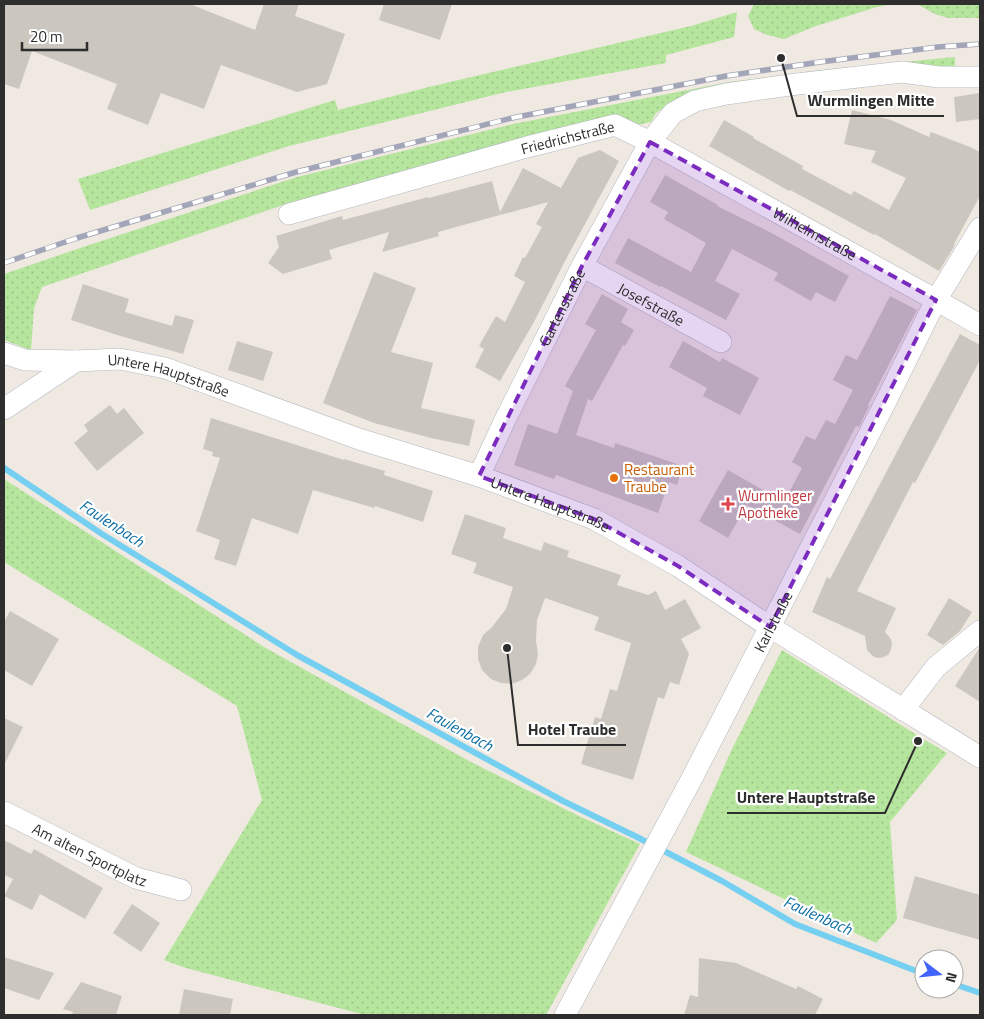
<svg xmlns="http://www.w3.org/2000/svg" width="984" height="1019" viewBox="0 0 984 1019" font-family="'Titillium Web',sans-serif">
	<defs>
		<pattern id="green-dots" width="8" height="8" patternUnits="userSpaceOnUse" patternTransform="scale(1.25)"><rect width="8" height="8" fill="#b6e59e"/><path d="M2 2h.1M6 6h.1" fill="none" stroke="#9dc588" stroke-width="1.8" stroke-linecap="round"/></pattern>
	</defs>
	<rect width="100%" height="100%" fill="#efe9e1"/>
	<path fill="url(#green-dots)" d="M754,4H893L877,7L816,26L784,39L767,35L754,29L748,16Z
		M917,4H980V18H948L935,14Z
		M737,12L734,37L666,55V63L506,92L289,146L90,210L78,179L335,100L338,110L433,86L691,26Z
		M955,57V69L671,104L656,113L651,122L633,126L612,119L286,204L42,287L34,308L31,350L4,340V274L80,248L297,177L513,124L729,82L821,70Z
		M4,479L264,647L469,761L579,816L640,844L546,1015H365L186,968L164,960L262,800L237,706L4,562Z
		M782,650L920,737L947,753L890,822L897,920L876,943L686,852L732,749Z"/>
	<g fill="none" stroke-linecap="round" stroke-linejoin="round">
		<path stroke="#75cff0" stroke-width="6" d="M4,468L102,534L297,655L563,801L637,837L722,881L795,924L924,974
			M954,984L980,993"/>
	</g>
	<path fill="#cbc7bf" d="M4,4H190L255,30L264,4H299L295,16L345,34L327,84L297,92L221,65L204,109L161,93L148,125L107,109L117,84L32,51L19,89L4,84Z
		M384,4H452L440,40L379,20Z
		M980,93V119L956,122L954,97Z
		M852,110L891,120L929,137L931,132L970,147L980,152V196L954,244L955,245L939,271L875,234L874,235L790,190L789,191L709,146L724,120L754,137L753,138L803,166L802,169L851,195L854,191L889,210L906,178L871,162L876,151L844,144Z
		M600,150L619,161L565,261L534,322L500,381L475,367L484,349L479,346L496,316L505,322L525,282L514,276L523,257L525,258L542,227L536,224L548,202L438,232L439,236L382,252L389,232L329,250L332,259L283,274L268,263L279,247L276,236L342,216L343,220L428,197L429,198L492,181L500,212L523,168L561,188L578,158Z
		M665,175L718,205L717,206L766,230L849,276L835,302L816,292L811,301L774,280L778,273L732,249L715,281L740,294L726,320L661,286L660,287L615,263L628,238L691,272L706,243L664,219L668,212L650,202Z
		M374,272L416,288L391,352L433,363L421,408L475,420L469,446L431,438L374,423L323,403Z
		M83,284L129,299L125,312L172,326L175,315L194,320L183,354L117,335L71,320Z
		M602,294L628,309L621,322L634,330L625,346L623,345L592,401L588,399L576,435L614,448L615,443L683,466L677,485L669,482L658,513L556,475L554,479L514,465L528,424L557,434L573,391L565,386L596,330L585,324Z
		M890,296L917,310L868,405L869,406L859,427L856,426L800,534L747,505L728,538L699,521L728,470L784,502L802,468L792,462L806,436L815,440L826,420L835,424L853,390L833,380L846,355L857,360Z
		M960,334L980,345V360L915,483L913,482L857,591L896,608L885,632L891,639L892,644L891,649L889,654L884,657L879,658L874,657L867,650L865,636L812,612L827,577L830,579L910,427Z
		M237,341L273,352L263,381L228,370Z
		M683,341L720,362L722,358L759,378L740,415L703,396L707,388L669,367Z
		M110,405L117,414L124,408L144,433L97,471L74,443L88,431L84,425Z
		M211,418L344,460V459L385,471L384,475L433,491L423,522L375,506L374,508L313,490L298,534L252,518L236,566L214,559L220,540L196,531L220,458L212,456L213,452L203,449Z
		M465,514L506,528L503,538L541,551L544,542L569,551L567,557L621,575L617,585L648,595L656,591L665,610L685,599L701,628L681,639L689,654L679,685L670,682L664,699L658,697L633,780L581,764L595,717L601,719L610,689L617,691L631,643L594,630L599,617L545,598L537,620L536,641L538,654L536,664L530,674L522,680L512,684L501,683L491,679L482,670L478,659V647L483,635L492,627L506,609L513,587L473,573L477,563L451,554Z
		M949,598L972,612L960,631L943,645L927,635Z
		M10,611L59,639L32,686L4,670V622Z
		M980,647V702L955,686Z
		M4,718L23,727L4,765Z
		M4,840L31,854L34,849L103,888L85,919L40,894L32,910L4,896L13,879L4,875Z
		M915,876L980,895V940L903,918Z
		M132,904L160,923L141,952L113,933Z
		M4,957L54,973L39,1000L4,988Z
		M699,958L736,963L796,989L798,986L823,999L815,1015H684L690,995L698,997Z
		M81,982L122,996L116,1015H72L73,1012L63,1009Z
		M184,989L233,999L230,1015H179Z"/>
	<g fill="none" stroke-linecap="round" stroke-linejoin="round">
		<defs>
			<g id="minor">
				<path id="s1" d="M289,214L527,147L615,125L650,142L673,113L695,101L726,94L797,84L902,72L939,77H980"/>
				<path id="s2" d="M582,266L721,342"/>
				<path id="s3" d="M4,353L25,360L76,361L120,359L165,368L359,439L479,476L594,519L678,566L770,627L980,757"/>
				<path d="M4,409L76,361"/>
				<path id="s4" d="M479,476L505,420L582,266L650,142L936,300L980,325"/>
				<path d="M903,710L936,667L980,631"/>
				<path id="s5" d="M4,812L136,878L181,890"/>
				<path id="s6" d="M565,1015L691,780L883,407L936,300L980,228"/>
			</g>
		</defs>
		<use href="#minor" stroke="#b4b7c1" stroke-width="22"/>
		<use href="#minor" stroke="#fff" stroke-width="21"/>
		<defs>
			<path id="rail" d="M4,263L77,238L296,172L512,118L726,76L820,62L938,47L980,44"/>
		</defs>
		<use href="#rail" stroke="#a3a6b8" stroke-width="5.5"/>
		<use href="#rail" stroke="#fff" stroke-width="4" stroke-dasharray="11" stroke-linecap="butt"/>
	</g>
	<path fill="#7b2cbf" fill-opacity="0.2" stroke="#7b2cbf" stroke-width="4" stroke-dasharray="10 6" stroke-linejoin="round" d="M650,142L936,300L770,627L678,566L594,519L479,476L582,266Z"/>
	<circle fill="#e8710a" stroke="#fff" stroke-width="2" cx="614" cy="478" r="5"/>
	<path fill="#e0444e" stroke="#fff" stroke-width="2" d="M725.5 496.5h5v5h5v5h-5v5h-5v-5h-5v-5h5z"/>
	<g text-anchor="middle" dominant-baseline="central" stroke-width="4.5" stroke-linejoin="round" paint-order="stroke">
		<g font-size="15" fill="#2e2e2e" stroke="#fff">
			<text stroke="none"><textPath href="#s1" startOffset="289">Friedrichstraße</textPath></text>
			<text stroke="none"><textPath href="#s4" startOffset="564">Wilhelmstraße</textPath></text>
			<text stroke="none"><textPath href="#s2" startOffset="79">Josefstraße</textPath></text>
			<text stroke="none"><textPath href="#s4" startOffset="188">Gartenstraße</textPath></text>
			<text stroke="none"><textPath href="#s3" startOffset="168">Untere Hauptstraße</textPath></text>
			<text stroke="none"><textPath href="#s3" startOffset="572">Untere Hauptstraße</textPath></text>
			<text stroke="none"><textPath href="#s6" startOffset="445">Karlstraße</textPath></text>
			<text stroke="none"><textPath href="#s5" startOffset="96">Am alten Sportplatz</textPath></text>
		</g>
		<g font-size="15" fill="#c56008" stroke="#fff" text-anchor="start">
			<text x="624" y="469">Restaurant<tspan x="624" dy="17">Traube</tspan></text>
		</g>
		<g font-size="15" fill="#be3a42" stroke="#fff" text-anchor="start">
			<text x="738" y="495">Wurmlinger<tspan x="738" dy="17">Apotheke</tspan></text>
		</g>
		<g font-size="16" font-style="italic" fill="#0d6fa3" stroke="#fff">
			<text transform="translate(112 523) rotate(33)">Faulenbach</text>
			<text transform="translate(460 729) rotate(29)">Faulenbach</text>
			<text transform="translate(818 915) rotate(24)">Faulenbach</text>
		</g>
	</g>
	<path fill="none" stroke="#2e2e2e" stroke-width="2" d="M781 58L797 116H944M507 648L518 745H626M918 741L885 813H727"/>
	<g fill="#2e2e2e" stroke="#fff" stroke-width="2">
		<circle cx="781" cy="58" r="5"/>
		<circle cx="507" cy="648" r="5"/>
		<circle cx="918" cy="741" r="5"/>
	</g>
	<g font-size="16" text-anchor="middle" font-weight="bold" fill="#2e2e2e" stroke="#fff" stroke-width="4.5" stroke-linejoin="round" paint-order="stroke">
		<text x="871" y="106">Wurmlingen Mitte</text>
		<text x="572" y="735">Hotel Traube</text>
		<text x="806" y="803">Untere Hauptstraße</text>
	</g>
	<rect width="984" height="1019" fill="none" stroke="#2e2e2e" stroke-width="10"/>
	<g transform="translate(939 974) rotate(106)"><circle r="24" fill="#ffffff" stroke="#ababab"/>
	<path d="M0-4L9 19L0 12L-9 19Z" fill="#4264fb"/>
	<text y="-8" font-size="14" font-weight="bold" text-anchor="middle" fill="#2e2e2e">N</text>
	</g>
	<path d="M22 42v8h65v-8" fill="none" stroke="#2e2e2e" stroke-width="2.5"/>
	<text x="30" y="42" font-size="15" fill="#2e2e2e" stroke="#ffffff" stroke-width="4" paint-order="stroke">20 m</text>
</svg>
